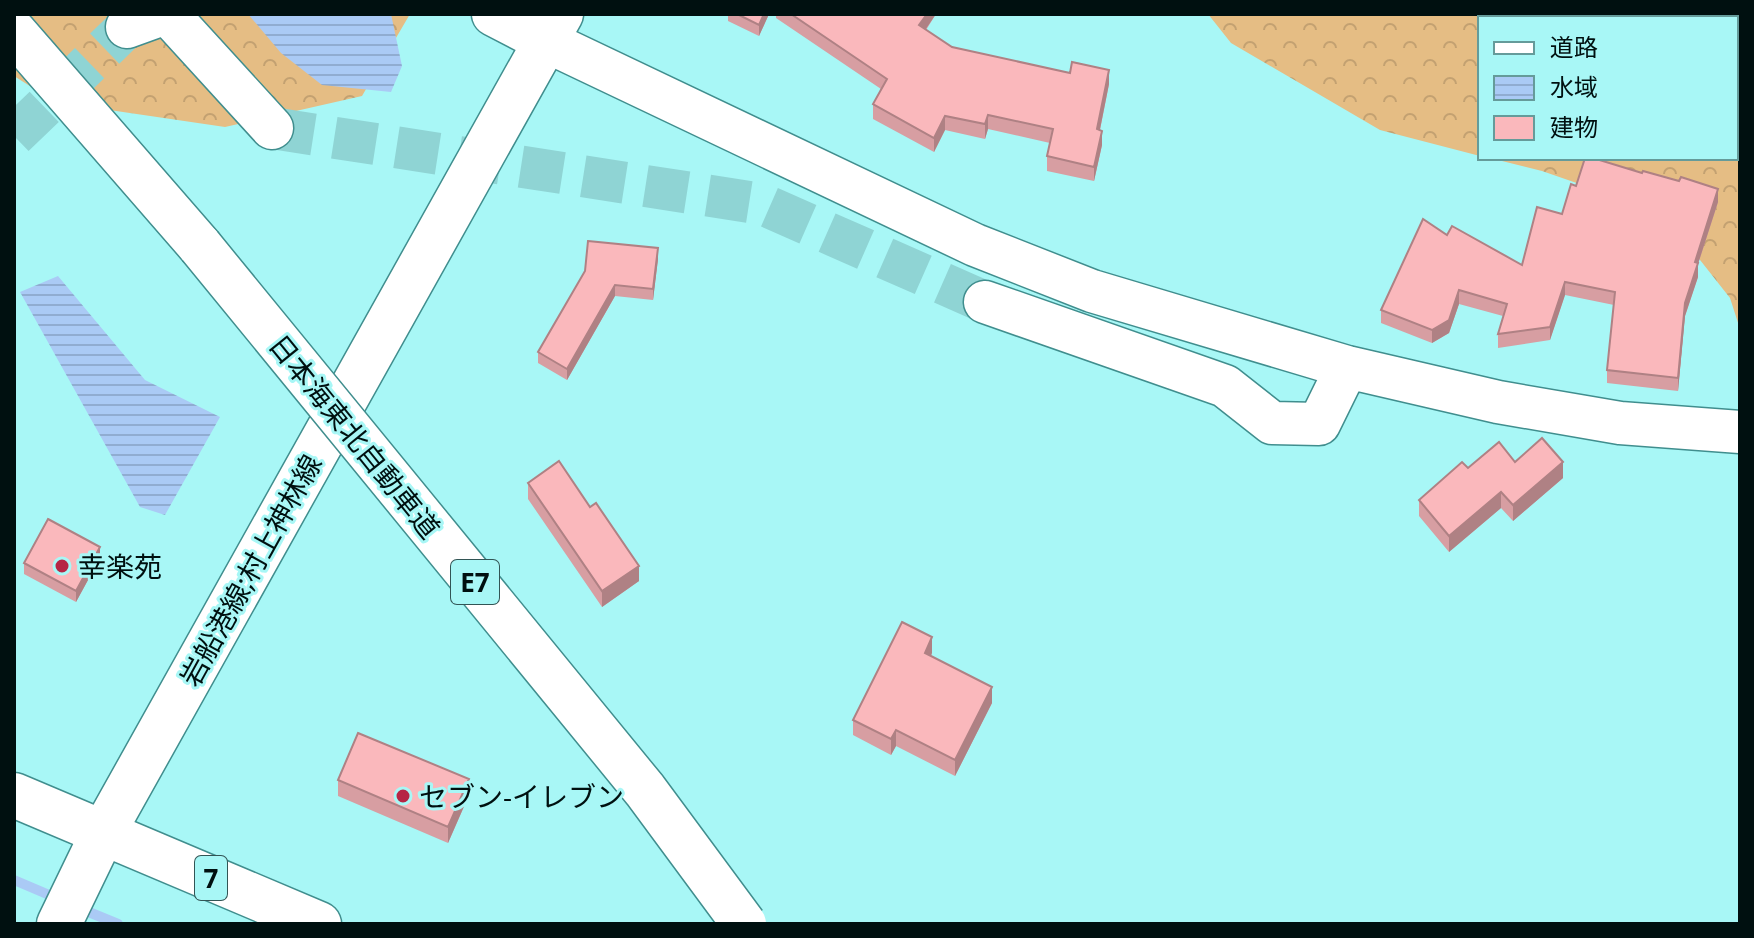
<svg xmlns="http://www.w3.org/2000/svg" width="1754" height="938" viewBox="0 0 1754 938" font-family="'Open Sans','Noto Sans JP',sans-serif">
	<defs>
		<pattern id="forest-crowns" width="20" height="18" patternUnits="userSpaceOnUse" patternTransform="scale(2)"><rect width="20" height="18" fill="#e5bd84"/><path d="M2 6a3 3 0 1 1 6 0M12 15a3 3 0 1 1 6 0" fill="none" stroke="#c3a171"/></pattern>
		<pattern id="water-rules" width="6" height="5" patternUnits="userSpaceOnUse" patternTransform="scale(2)"><rect width="6" height="5" fill="#aacaf5"/><path d="M0 2.5h6" fill="none" stroke="#90acd1"/></pattern>
	</defs>
	<rect width="100%" height="100%" fill="#a8f7f6"/>
	<path fill="url(#forest-crowns)" d="M14,14H410L362,96L225,127L55,102L14,76Z
		M1208,14H1740V329L1730,298L1663,213L1542,171L1490,158H1736V18H1480V156L1380,130L1231,43Z"/>
	<path fill="url(#water-rules)" d="M248,14H391L402,66L391,92L322,85L281,53Z
		M58,276L145,380L220,417L165,515L140,507L20,292Z"/>
	<g fill="none" stroke-linecap="round" stroke-linejoin="round">
		<path stroke="#aacaf5" stroke-width="10" d="M14,880L61,900
			M79,908L118,924"/>
		<path stroke="#8fd4d4" stroke-width="42" stroke-dasharray="42 21" stroke-linecap="butt" d="M272,128L762,204L985,302
			M14,136L127,27"/>
		<defs>
			<path id="minor" d="M168,14L272,128
				M127,27L163,14
				M546,41L975,245L1092,291L1347,367L1498,402L1620,423L1740,432
				M985,302L1225,386L1272,423L1319,424L1347,367"/>
			<path id="major" d="M103,833L561,14"/>
			<path id="highway" d="M494,14L546,41
				M14,32L200,246
				M14,795L319,924
				M59,924L103,833"/>
		</defs>
		<use href="#minor" stroke="#408e8e" stroke-width="45"/>
		<use href="#major" stroke="#408e8e" stroke-width="47"/>
		<use href="#highway" stroke="#408e8e" stroke-width="47"/>
		<use href="#minor" stroke="#fff" stroke-width="42"/>
		<use href="#major" stroke="#fff" stroke-width="44"/>
		<use href="#highway" stroke="#fff" stroke-width="44"/>
		<defs>
			<path id="highway-bridge" d="M200,246L645,790L744,924"/>
		</defs>
		<use href="#highway-bridge" stroke="#408e8e" stroke-width="47" stroke-linecap="butt"/>
		<use href="#highway-bridge" stroke="#fff" stroke-width="44"/>
	</g>
	<path fill="#d79ea2" d="M728,14H769L759,36L728,21Z
		M776,14H936L926,30L952,47L1109,84L1100,130L1102,145L1094,181L1047,171V156L1050,143L988,129L985,139L945,130L934,152L873,119V104L881,89L776,18Z
		M1621,14H1694L1692,18H1621Z
		M1576,186L1718,202L1698,264V277L1685,316L1678,391L1607,383V370L1614,305L1565,295L1550,340L1498,348V334L1503,316L1459,304L1449,333L1432,343L1381,323V310L1447,235L1522,265L1562,214Z
		M658,259L653,300L615,296L567,380L538,363V352L585,271Z
		M1515,462L1563,478L1513,521L1501,508L1449,552L1419,516V500L1468,468Z
		M528,483L639,581L602,607L528,499Z
		M100,558L76,602L24,574V563Z
		M932,653L931,656L992,703L955,776L896,746L891,755L853,735V720Z
		M338,780L469,795L448,843L338,796Z"/>
	<path fill="#af8184" d="M764,14H769L759,36V25Z
		M927,14H936L919,39V25Z
		M1687,14H1694L1692,18H1686Z
		M1109,70V84L1097,144V129Z
		M988,115V129L985,139V124Z
		M945,116V130L934,152V138Z
		M1102,131V145L1094,181V167Z
		M1718,189V202L1698,264V277L1685,316L1678,391V378L1685,303L1695,262Z
		M658,248V259L653,300V289Z
		M1565,282V295L1550,340V327Z
		M615,285V296L567,380V369Z
		M1459,290V304L1449,333L1432,343V330Z
		M1563,462V478L1513,521V505Z
		M1501,492V508L1449,552V536Z
		M100,547V558L76,602V591Z
		M639,566V581L602,607V591Z
		M932,637V653L925,669V653Z
		M992,687V703L955,776V760Z
		M896,730V746L891,755V739Z
		M469,779V795L448,843V827Z"/>
	<path fill="#fab8bc" stroke="#af8184" stroke-width="2" d="M737,14H764L759,25Z
		M791,14H927L919,25L952,47L1070,73L1072,62L1109,70L1097,129L1102,131L1094,167L1047,156L1053,129L988,115L985,124L945,116L934,138L873,104L887,79Z
		M1633,14H1687L1686,18H1643Z
		M1585,158H1593L1642,173L1643,171L1679,181L1681,177L1718,189L1695,262L1698,263L1685,303L1678,378L1607,370L1615,292L1565,282L1550,327L1498,334L1507,304L1459,290L1449,320L1432,330L1381,310L1423,219L1447,235L1452,226L1522,265L1537,207L1562,214L1571,184L1576,186Z
		M588,241L658,248L653,289L615,285L567,369L538,352L585,271Z
		M1542,438L1563,462L1513,505L1501,492L1449,536L1419,500L1462,462L1468,468L1499,442L1515,462Z
		M559,461L590,507L596,503L639,566L602,591L528,483Z
		M48,519L100,547L76,591L24,563Z
		M902,622L932,637L925,653L992,687L955,760L896,730L891,739L853,720Z
		M358,733L469,779L448,827L338,780Z"/>
	<g fill="#b62544" stroke="#a8f7f6" stroke-width="3">
		<circle cx="62" cy="566" r="8"/>
		<circle cx="403" cy="796" r="8"/>
	</g>
	<g text-anchor="middle" dominant-baseline="central" stroke-width="6" stroke-linejoin="round" paint-order="stroke">
		<g fill="#a8f7f6" stroke="#325555" stroke-width="2">
			<rect x="451" y="560" width="48" height="44" rx="6"/>
			<rect x="195" y="856" width="32" height="44" rx="6"/>
		</g>
		<g font-size="26" font-weight="bold" fill="#001010">
			<text x="475" y="582">E7</text>
			<text x="211" y="878">7</text>
		</g>
		<g font-size="28" fill="#001010" stroke="#a8f7f6">
			<text transform="translate(355 436) rotate(51)">日本海東北自動車道</text>
			<text transform="translate(250 570) rotate(-61)">岩船港線;村上神林線</text>
		</g>
		<g font-size="28" fill="#001010" stroke="#a8f7f6" text-anchor="start">
			<text x="78" y="566">幸楽苑</text>
			<text x="419" y="796">セブン-イレブン</text>
		</g>
	</g>
	<rect width="1754" height="938" fill="none" stroke="#001010" stroke-width="32"/>
	<rect x="1478" y="16" width="260" height="144" fill="#a8f7f6" stroke="#659b9a" stroke-width="2"/>
	<rect x="1494" y="42" width="40" height="12" fill="#ffffff" stroke="#659b9a" stroke-width="2"/>
	<text x="1550" y="56" font-size="24" fill="#001010">道路</text>
	<rect x="1494" y="76" width="40" height="24" fill="url(#water-rules)" stroke="#659b9a" stroke-width="2"/>
	<text x="1550" y="96" font-size="24" fill="#001010">水域</text>
	<rect x="1494" y="116" width="40" height="24" fill="#fab8bc" stroke="#659b9a" stroke-width="2"/>
	<text x="1550" y="136" font-size="24" fill="#001010">建物</text>
</svg>
